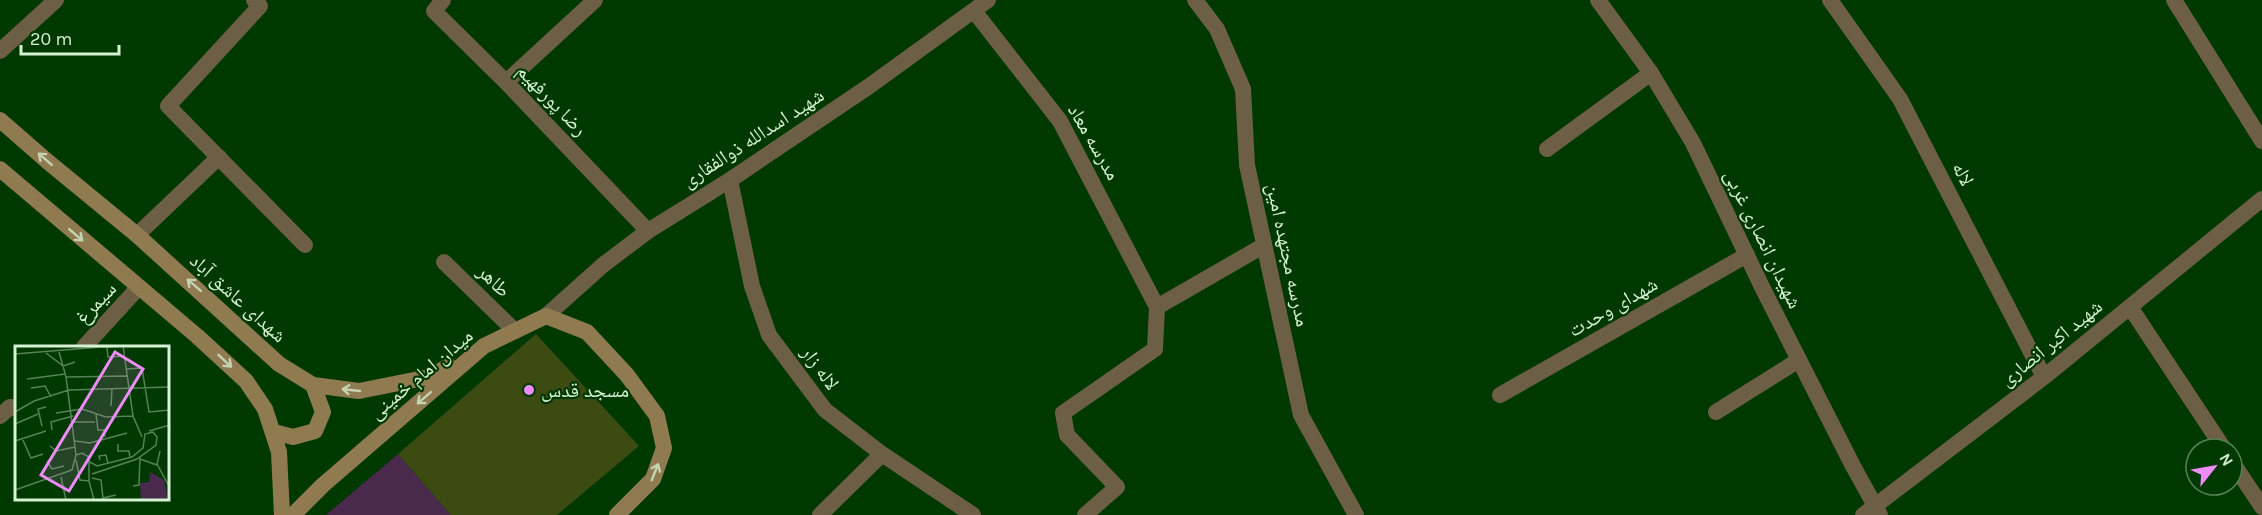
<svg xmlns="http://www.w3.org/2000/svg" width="2262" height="515" viewBox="0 0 2262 515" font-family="Karla,'Noto Naskh Arabic',sans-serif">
	<rect width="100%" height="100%" fill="#003900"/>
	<path fill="#492a4d" d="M398,454L451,515H326Z"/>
	<path fill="#3c4b12" d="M536,334L639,446L557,515H451L398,454Z"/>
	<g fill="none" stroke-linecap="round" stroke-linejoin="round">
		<path stroke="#6d5f46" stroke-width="16" d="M254,0L260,6L168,106L305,245
			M443,0L434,11L506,82L648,231
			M974,11L1060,121L1157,307
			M0,51L56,0
			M506,82L595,0
			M1547,149L1651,73
			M730,180L752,286L769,335L825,410L882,454L973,515
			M137,235L219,157
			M444,262L515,331
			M2130,307L2224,449
			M84,347L138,288
			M1500,395L1747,255
			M1716,412L1799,360
			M0,416L10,407L16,408
			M2232,462L2262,507
			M820,515L882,454
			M1085,515L1117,487L1067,435L1063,413L1155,349L1157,307L1263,246"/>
		<path stroke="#6d5f46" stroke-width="16" d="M1195,0L1217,29L1243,89L1247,165L1301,415L1356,515
			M1598,0L1651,73L1693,143L1763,289L1853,466L1880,515
			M1830,0L1900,99L2044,377
			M2174,0L2262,141
			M1863,515L2044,377L2262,199"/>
		<path stroke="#6d5f46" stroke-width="16" d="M546,316L603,265L648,231L730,180L868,87L988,0"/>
		<path stroke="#907b51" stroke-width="16" d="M0,120L47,161L137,235L279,364L313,385L359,391L429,377L449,366
			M0,169L197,336L246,381L265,409L279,452L282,515
			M274,432L293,437L315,431L323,412L313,385
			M293,515L323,485L484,346L546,316L587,332L627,375L657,416L664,448L653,479L617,515"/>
	</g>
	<defs><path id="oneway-shaft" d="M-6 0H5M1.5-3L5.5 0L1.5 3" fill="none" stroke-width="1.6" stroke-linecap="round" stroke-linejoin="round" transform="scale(1.5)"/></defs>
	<g stroke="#c4d4b2">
		<use href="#oneway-shaft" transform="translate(45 159) rotate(-139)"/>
		<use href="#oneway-shaft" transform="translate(76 235) rotate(41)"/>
		<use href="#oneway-shaft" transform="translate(194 285) rotate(-139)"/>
		<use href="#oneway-shaft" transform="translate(225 361) rotate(43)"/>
		<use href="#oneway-shaft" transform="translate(351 390) rotate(-174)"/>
		<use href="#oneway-shaft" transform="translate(424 398) rotate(139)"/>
		<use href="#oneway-shaft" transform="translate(655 472) rotate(-68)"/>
	</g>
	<circle fill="#ed8cf9" stroke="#003900" stroke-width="2" cx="529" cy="390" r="6"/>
	<g text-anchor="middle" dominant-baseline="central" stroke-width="4.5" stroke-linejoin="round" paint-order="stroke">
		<g font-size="20" fill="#d5f2d3" stroke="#003900">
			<text transform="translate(552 100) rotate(46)">رضا پورفهیم</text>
			<text transform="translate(753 138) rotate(-33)">شهید اسدالله ذوالفقاری</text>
			<text transform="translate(1094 142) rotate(60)">مدرسه معاد</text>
			<text transform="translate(1963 174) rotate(63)">لاله</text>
			<text transform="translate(1763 239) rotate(64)">شهیدان انصاری غربی</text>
			<text transform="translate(1288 255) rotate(78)">مدرسه مجتهده امین</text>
			<text transform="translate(494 281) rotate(44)">طاهر</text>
			<text transform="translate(238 298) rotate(42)">شهدای عاشق آباد</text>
			<text transform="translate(96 303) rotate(-47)">سیمرغ</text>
			<text transform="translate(1613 307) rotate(-30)">شهدای وحدت</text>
			<text transform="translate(2051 343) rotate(-39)">شهید اکبر انصاری</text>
			<text transform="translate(820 368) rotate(54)">لاله زار</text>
			<text transform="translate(421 374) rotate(-40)">میدان امام خمینی</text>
		</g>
		<g font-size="20" fill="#d5f2d3" stroke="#003900" text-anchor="start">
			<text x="541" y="390">مسجد قدس</text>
		</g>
	</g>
	<g transform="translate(15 346)">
		<rect width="154" height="154" fill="#003900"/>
		<path d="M135,126L149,134L153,154H126L125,137L134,136Z" fill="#492a4d"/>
		<path fill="none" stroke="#558354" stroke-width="1.5" d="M108,0L118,70L127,91M92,1L110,0M44,6L48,20L60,16M31,7L48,20L51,31L61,109M0,8L85,1H92L93,11L110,10M112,23L127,22L134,66L155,64M51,31L113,30M12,33L50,28M16,42L30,40L36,51M96,60L97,42M0,66L19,55L54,44L155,41M41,67L67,63L91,71L118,70M81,68L83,84H89L90,91M58,76H80M0,78L23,68M27,80L23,63L31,61M37,84L36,76L58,70M134,85L155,79M7,92L16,112L28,108M0,95L31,85M60,95L75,97L112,87M103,98V105H114L115,112M35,100L41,105L60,101M145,105L142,118L155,142M125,113L142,119M85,114L84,110L91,109L93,118M32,115L37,123L49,120M75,116L82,120L117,111L128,102L130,88L138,86L142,91L141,99L122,113L77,128M46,131L51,154M77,132L86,134L88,152L101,149M74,135L79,154M118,140L124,139L125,111M0,144L57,124L61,109L67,107L74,111V135L65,134L61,114"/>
		<path fill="#ed8cf9" fill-opacity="0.15" stroke="#ed8cf9" stroke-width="3" d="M100,6L128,23L54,145L26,129Z"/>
		<rect width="154" height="154" fill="none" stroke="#d5f2d3" stroke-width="3"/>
	</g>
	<g transform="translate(2214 467) rotate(59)"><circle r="28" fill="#003900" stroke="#558354" stroke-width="1.5"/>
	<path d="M0-4.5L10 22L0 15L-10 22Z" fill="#ed8cf9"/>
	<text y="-9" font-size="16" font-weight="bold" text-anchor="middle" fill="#d5f2d3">N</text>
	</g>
	<path d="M21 45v9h98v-9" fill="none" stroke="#d5f2d3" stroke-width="3"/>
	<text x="30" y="45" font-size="18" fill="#d5f2d3" stroke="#003900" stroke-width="4.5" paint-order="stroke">20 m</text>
</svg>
